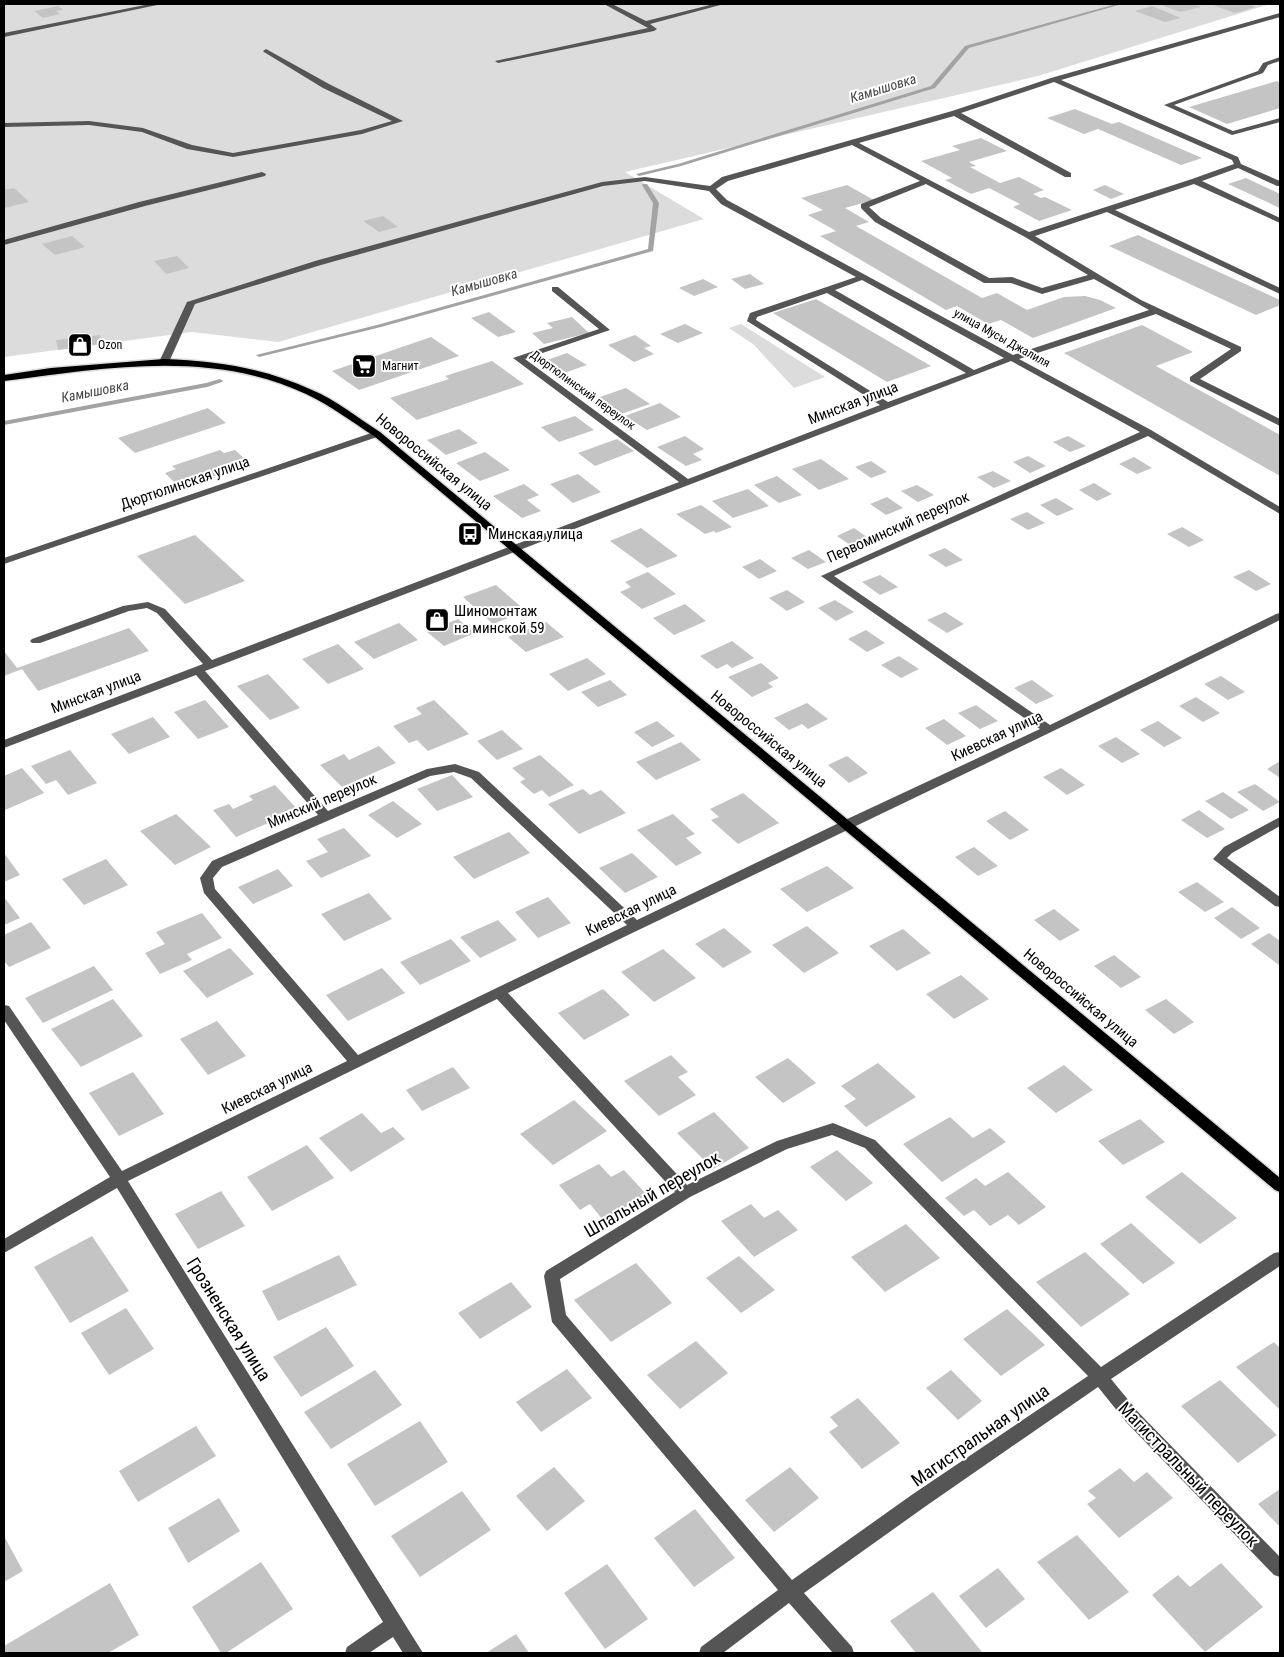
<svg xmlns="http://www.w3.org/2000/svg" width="1284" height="1657" viewBox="0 0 1284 1657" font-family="'Roboto Condensed',sans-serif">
	<rect width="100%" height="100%" fill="#fff"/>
	<path fill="#dcdcdc" d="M4,4H1270L1038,76L625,172L704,219L278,342L192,332L4,357Z
		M741,324L825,377L794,388L753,344L729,328Z"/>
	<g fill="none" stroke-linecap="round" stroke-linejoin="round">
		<path fill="#a3a3a3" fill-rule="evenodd" d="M1116,4H1122L969,48L935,88L681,166L639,176L636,174L678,164L931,86L965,46Z
			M643,184H647L659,203L653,251L381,327L259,357L256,355L377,325L648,249L653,203L642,185Z
			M220,379L223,381L222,382L207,387L4,425V421L206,383Z"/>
	</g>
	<path fill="#c4c4c4" d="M1168,4H1193L1201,7L1180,12L1162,5Z
		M1210,4H1248L1256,7L1235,13Z
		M58,6L63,10L56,11L60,14L43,18L34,11Z
		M1152,6L1181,18L1165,22L1135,11Z
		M1277,81L1280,83V108L1227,124L1189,107Z
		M1075,109L1112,124L1119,122L1202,158L1181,165L1098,129L1084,134L1047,118Z
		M981,138L1007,151L969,162L976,166L970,167L1000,183L1019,177L1044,190L1033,194L1041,198L1045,197L1072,210L1039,221L1013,207L1020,204L989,188L971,194L945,180L952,178L921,161L960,150L952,146Z
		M1246,178L1280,194V208L1228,184Z
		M847,185L874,200L845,208L869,222L856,226L982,298L997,293L1027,310L1064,297L1085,296L1100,300L1116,308L1033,338L1001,320L988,324L957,306L946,310L820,236L836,231L808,215L823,210L801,198Z
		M1105,185L1124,194L1111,199L1093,190Z
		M14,188L29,202L4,208V190Z
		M383,216L398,227L379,232L363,221Z
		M1138,235L1280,300V305L1256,315L1109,246Z
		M72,236L85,247L55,255L42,244Z
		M177,256L189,268L166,274L154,261Z
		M750,274L764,284L745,289L731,279Z
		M703,279L718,287L694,296L679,288Z
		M816,299L931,366L887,382L773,313Z
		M489,312L516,332L498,337L471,318Z
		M572,317L589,333L544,344L532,333L553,328L547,323Z
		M685,324L703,333L678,343L660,334Z
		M1142,325L1193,352L1156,366L1280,435V476L1064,353Z
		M100,335L102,344L58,350L56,340Z
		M635,335L651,346L644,348L654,354L634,362L608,345Z
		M431,337L459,356L359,390L332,371Z
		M567,353L587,365L564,373L544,361Z
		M492,361L524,384L417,420L390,398L449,379L445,376Z
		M626,388L650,404L621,414L597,398Z
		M660,403L681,417L647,430L625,416Z
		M208,408L226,423L135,453L118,438Z
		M575,416L594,430L559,442L541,427Z
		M459,429L478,443L446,455L427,440Z
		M685,436L704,449L693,454L702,460L686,466L657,447Z
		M1068,436L1086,446L1070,452L1053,442Z
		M617,439L634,451L595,466L578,453Z
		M220,450L224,453L235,450L248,462L238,466L240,467L191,484L189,482L178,486L165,473L176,469L172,466Z
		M485,452L510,470L480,481L456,463Z
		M1028,456L1046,466L1030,473L1013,462Z
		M1134,457L1152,468L1137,474L1119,464Z
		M821,459L849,479L819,490L792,469Z
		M871,461L887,472L871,478L855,467Z
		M993,471L1011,481L994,488L977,477Z
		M578,474L601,492L573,503L550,484Z
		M777,476L802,495L779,503L754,485Z
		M1094,483L1112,494L1097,501L1079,490Z
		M524,484L539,495L527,500L541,511L522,518L493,496Z
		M917,485L934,495L918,502L901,491Z
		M748,489L769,506L733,518L712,501Z
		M887,497L903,508L886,515L870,504Z
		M1056,498L1074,509L1057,516L1040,505Z
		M701,505L732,527L716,533L714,531L705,534L676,514Z
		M1027,512L1045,523L1028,530L1010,519Z
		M1182,527L1204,540L1189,547L1167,534Z
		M641,528L678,556L647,568L610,541Z
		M854,528L871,540L853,547L837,536Z
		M195,535L245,581L185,604L137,556Z
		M945,548L963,560L946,567L928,555Z
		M809,550L826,562L808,569L791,558Z
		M760,559L777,571L759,579L742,567Z
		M1249,570L1271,584L1256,591L1233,577Z
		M648,572L676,594L642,609L620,592L631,587L625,582Z
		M880,575L898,587L880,595L862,582Z
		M496,585L526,611L493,624L463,597Z
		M787,590L805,602L787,611L769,598Z
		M835,600L854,612L836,621L818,608Z
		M685,604L706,621L674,635L653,618Z
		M945,612L964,624L947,633L927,620Z
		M458,619L475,633L444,646L427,632Z
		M546,622L564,637L526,652L508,637Z
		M399,623L418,640L374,659L354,642Z
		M129,628L149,651L38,691L22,669L4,676V651L17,668Z
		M866,630L885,643L867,652L848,639Z
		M732,641L754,658L732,668L727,664L717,669L700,656Z
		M338,644L364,669L328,684L302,659Z
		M899,656L919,669L901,678L881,665Z
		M587,658L606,674L568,691L549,674Z
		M761,663L779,678L768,683L773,687L752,697L728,677Z
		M268,674L300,708L270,720L237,686Z
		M1221,676L1245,692L1228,700L1204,684Z
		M610,680L627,695L598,707L581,692Z
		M1032,680L1054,696L1036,704L1014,688Z
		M1196,697L1220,713L1203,722L1179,706Z
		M205,700L229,727L198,739L174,712Z
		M434,700L469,734L428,751L417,740L409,743L393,726L422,714L416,708Z
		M807,703L828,719L808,729L802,724L789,730L774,718Z
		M976,705L998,721L980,729L958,713Z
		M153,717L170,737L129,754L111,734Z
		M944,719L966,736L947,745L925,728Z
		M657,721L675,736L652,747L634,732Z
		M1158,721L1182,738L1164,747L1140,730Z
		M502,730L523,749L497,760L477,741Z
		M1116,737L1140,754L1122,763L1098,746Z
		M681,742L701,760L656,780L636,762Z
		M379,746L396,763L342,787L320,765L344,754L349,760Z
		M70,750L97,783L68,795L56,780L46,784L31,766Z
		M540,755L574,785L549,797L542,790L534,794L520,782L525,779L512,768Z
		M847,756L868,773L849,783L828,765Z
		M1280,761V778L1267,769Z
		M22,768L44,793L5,810L4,776Z
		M1061,768L1085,785L1067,795L1043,777Z
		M452,775L473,797L437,811L417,789Z
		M1255,784L1280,802L1263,811L1237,792Z
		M275,785L298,810L236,837L213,810L229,804L233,809L253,800L249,796Z
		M583,789L590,795L601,790L626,813L579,834L548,804Z
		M1223,792L1249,810L1231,819L1205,801Z
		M743,793L779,823L738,844L711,820L719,817L710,809Z
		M393,801L422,824L397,838L368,815Z
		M1199,810L1225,829L1207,838L1181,820Z
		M1005,811L1029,830L1010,840L986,821Z
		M176,814L211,847L175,865L140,831Z
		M673,814L695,834L686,838L702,853L676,866L637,830Z
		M344,828L371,856L321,878L306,861L328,852L317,839Z
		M509,832L530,853L474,879L453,857Z
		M974,847L998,866L978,876L955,857Z
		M4,853L20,875L4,882Z
		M632,853L658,877L625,893L599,868Z
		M106,859L128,885L84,905L62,879Z
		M827,866L854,888L807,912L780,889Z
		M278,869L293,886L253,904L238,887Z
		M1197,882L1224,902L1205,912L1178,892Z
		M369,893L392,919L344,941L321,914Z
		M4,897L20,918L4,925Z
		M548,897L571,923L538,938L515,912Z
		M1232,907L1260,928L1241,939L1214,918Z
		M1054,909L1080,930L1060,941L1034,920Z
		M202,913L222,938L187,954L192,960L160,974L145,953L165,944L156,932Z
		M498,920L517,940L480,958L460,937Z
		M31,922L51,948L9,967L4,961V935Z
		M807,926L839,953L804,973L772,945Z
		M724,928L752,952L723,968L695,944Z
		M903,929L931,953L897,971L869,946Z
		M1269,933L1280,941L1279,965L1251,944Z
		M451,939L471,961L420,985L400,962Z
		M230,948L254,974L207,998L183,971Z
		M663,949L696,978L654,1002L621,972Z
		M1114,955L1141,977L1121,988L1094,966Z
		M94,966L113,990L43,1023L25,998Z
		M382,968L405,993L348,1021L326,995Z
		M961,975L989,999L954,1019L926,994Z
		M603,989L630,1015L584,1040L558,1013Z
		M113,999L143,1036L81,1067L51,1029Z
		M1166,999L1194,1022L1174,1034L1145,1010Z
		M217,1021L246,1056L208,1075L180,1039Z
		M671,1055L688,1072L678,1077L696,1095L659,1116L624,1081Z
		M788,1058L816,1083L783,1103L755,1077Z
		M878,1063L916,1097L866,1127L844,1106L856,1099L841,1086Z
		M1064,1065L1093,1090L1056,1113L1027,1088Z
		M453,1067L470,1088L422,1111L406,1090Z
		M133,1072L164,1114L119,1136L89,1093Z
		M574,1100L607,1131L553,1165L520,1134Z
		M714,1112L749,1148L713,1169L677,1133Z
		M362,1113L381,1133L393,1127L405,1139L351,1172L319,1138Z
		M950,1117L973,1138L990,1128L1006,1142L942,1182L903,1144Z
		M1140,1119L1165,1142L1123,1165L1098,1141Z
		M307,1145L334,1178L272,1211L247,1177Z
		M837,1150L873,1183L846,1201L810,1167Z
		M599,1164L611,1177L624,1170L647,1195L603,1220L590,1204L580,1210L559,1185Z
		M1008,1172L1046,1207L1019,1225L1008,1215L990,1226L974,1210L964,1216L945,1198L976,1178L985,1186Z
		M1182,1172L1237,1218L1200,1244L1145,1197Z
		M221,1191L245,1226L198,1249L175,1214Z
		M751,1204L764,1218L778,1210L798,1230L754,1257L721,1221Z
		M1131,1223L1175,1263L1143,1284L1100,1244Z
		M906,1224L940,1258L885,1292L851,1257Z
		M92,1236L129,1291L70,1323L34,1267Z
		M1085,1252L1130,1294L1081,1327L1036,1282Z
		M339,1255L357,1285L278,1321L262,1291Z
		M739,1256L775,1290L741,1313L706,1278Z
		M636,1263L672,1303L611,1342L574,1300Z
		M511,1282L532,1307L480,1339L458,1313Z
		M126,1308L154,1349L109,1375L81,1333Z
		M1007,1309L1045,1345L1001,1376L963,1339Z
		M326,1327L354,1366L301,1397L273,1357Z
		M696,1341L728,1373L680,1409L647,1375Z
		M1274,1342L1280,1348V1410L1236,1367Z
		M567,1369L592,1398L541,1432L516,1402Z
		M375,1370L402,1405L331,1449L304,1412Z
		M951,1370L982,1401L958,1420L926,1388Z
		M1220,1380L1277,1435L1238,1463L1181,1406Z
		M858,1398L900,1443L862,1469L829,1432L838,1426L830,1417Z
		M420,1421L448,1462L375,1506L347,1464Z
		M196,1426L216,1456L138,1502L119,1471Z
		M554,1467L585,1501L547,1531L516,1496Z
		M790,1467L819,1498L774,1532L745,1500Z
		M1120,1468L1134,1482L1147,1472L1173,1498L1119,1538L1087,1504L1096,1498L1088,1491Z
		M1280,1489V1527L1258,1504Z
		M462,1491L491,1530L420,1577L391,1536Z
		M219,1498L240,1531L188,1563L168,1528Z
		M695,1509L735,1558L694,1587L654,1538Z
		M1077,1535L1129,1592L1089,1620L1037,1562Z
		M4,1536L23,1571L4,1582Z
		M261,1562L293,1609L226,1653H221L192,1607Z
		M1221,1563L1263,1607L1205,1652L1152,1595L1178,1575L1190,1587Z
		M607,1564L648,1619L605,1649L564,1593Z
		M998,1568L1025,1599L986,1628L959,1596Z
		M110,1583L139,1635L108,1653H4V1646Z
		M933,1592L982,1652L916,1653L890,1621Z
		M516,1634L529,1653H486Z"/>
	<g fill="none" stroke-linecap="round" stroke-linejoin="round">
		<defs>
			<path id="major" d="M164,359C217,361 264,368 312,390C336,400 358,418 380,432L1280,1178V1192L1275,1190L374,436C352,422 330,405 306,394C210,349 105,368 4,381V375L51,368Z"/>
		</defs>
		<use href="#major" stroke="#dbdbdb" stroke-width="3"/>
		<path fill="#555" fill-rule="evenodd" d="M150,4H162L4,37V33Z
			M604,4H612L646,21L714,4H724L650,24L657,29L654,31L498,63L495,61L648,28Z
			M1280,13V17L1061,80L1238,157L1241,164L1280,181V186H1277L1238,168L1202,181L1280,218V223L1194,184L1115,210L1280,288V294L1107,212L1035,236L1141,300L1241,347V351L1200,379L1280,419V426L1190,381V377L1231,349L1156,314L1019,359L1151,430L1280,507V514L1148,436L834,576L1050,725L1276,614L1280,613V620C1024,747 765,869 508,993L687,1185L777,1141L833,1123L875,1140L1101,1367L1274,1253L1280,1252V1266L1111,1379L1139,1413L1280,1557V1577L1274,1575L1127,1423L1098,1387L926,1506L804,1593L852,1647L854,1653H833L789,1603L723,1653H699L701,1647L778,1590L552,1322L544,1276L546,1271L675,1192L497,999L128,1181L423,1653H403L393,1637L369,1653H345L347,1647L383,1622L117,1188L4,1253V1239L110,1177L4,1020V1005L9,1006L122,1171L347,1061L204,893L200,878L212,861L318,815L196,675L4,748V740L203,664L157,613L147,608L129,611L40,643H32L30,641L32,639L123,606L148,602L165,609L212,660L679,482L513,358L599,329L552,291V287H558L610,330L525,359L688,479L880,405L747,321L750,313L856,277L721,204L709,191L645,181L603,186L321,265L195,304L169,362L164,365L161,364L159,362L187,302L315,261L602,182L645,177L710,186L722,177L952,111L1051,78ZM1054,82L1232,160L1234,164L1192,179L1029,232L859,143L954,116L1065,177H1071V173L961,113ZM852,145L920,181L861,204V208L875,222L984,283H1011L1042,294L1094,279L1149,310L1013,355L727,200L716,189L728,181ZM926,184L1025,237L1088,275L1042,288L1012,277L989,278L881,218L869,207ZM862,280L1004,358L974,370L835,290ZM827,293L966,373L888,402L756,320L757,317ZM1011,361L1140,432L821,576L1040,729L843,821L637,920L479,772L455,764L427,769L328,811L205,671ZM454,772L471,778L627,925L358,1055L215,889L213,878L222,867L430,776ZM832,1135L865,1148L1088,1376L913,1494L792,1580L566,1315L560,1279L690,1197L787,1149Z
			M266,49L329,84L403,121L362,134L233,157L187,149L142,132L89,125L4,127V123L89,121L143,128L192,145L233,153L361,130L392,121L323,88L264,52L263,51Z
			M1280,57V61L1268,65L1263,73L1174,105L1233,131L1280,118V122L1232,135L1164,105L1258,71L1263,63Z
			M262,172L266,174L265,176L145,206L4,245V240L139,202Z
			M377,431L382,434L380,436L4,564V558Z
			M1280,817V826L1232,853L1227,858L1280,897V907L1275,906L1213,859L1224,847Z"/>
		<use href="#major" fill="#000" fill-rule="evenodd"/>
	</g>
	<defs>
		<symbol id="shop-square" viewBox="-11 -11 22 22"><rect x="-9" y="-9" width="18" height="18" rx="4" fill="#000" stroke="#fff"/><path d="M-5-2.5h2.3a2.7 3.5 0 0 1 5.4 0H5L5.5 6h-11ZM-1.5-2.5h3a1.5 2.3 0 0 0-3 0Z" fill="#fff"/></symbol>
		<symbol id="supermarket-square" viewBox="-11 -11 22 22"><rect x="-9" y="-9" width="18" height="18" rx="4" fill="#000" stroke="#fff"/><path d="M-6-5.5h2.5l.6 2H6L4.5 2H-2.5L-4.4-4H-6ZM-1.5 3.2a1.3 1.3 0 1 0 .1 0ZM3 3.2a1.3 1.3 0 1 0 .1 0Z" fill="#fff"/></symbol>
		<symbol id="bus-square" viewBox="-11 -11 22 22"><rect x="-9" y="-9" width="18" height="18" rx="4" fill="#000" stroke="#fff"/><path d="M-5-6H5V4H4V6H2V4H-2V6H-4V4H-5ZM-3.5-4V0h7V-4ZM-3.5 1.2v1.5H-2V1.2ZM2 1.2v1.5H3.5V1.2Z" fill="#fff"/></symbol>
	</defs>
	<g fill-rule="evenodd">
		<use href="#shop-square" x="66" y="331" width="28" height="28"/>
		<use href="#supermarket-square" x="350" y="352" width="28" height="28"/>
		<use href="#bus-square" x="456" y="520" width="28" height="28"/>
		<use href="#shop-square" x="423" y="606" width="28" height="28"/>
	</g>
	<g text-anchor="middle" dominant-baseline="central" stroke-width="4" stroke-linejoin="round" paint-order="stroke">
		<g font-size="12" fill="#000" stroke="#fff">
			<text transform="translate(1002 338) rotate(29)">улица Мусы Джалиля</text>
			<text transform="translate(583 390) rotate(36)">Дюртюлинский переулок</text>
		</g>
		<g font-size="12" fill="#000" stroke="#fff" text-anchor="start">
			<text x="98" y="345">Ozon</text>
			<text x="382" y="366">Магнит</text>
		</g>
		<g font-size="14" font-style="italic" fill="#444" stroke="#fff">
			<text transform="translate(883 88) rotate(-17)">Камышовка</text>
			<text transform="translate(484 282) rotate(-16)">Камышовка</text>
			<text transform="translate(95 391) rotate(-11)">Камышовка</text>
		</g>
		<g font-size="15" fill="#000" stroke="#fff">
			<text transform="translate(853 403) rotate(-21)">Минская улица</text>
			<text transform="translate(434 462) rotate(39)">Новороссийская улица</text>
			<text transform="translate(185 483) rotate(-19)">Дюртюлинская улица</text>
			<text transform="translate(898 527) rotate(-24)">Первоминский переулок</text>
			<text transform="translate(96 692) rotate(-21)">Минская улица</text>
			<text transform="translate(997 736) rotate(-25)">Киевская улица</text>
			<text transform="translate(769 739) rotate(39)">Новороссийская улица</text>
			<text transform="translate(322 801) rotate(-23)">Минский переулок</text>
			<text transform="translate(631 910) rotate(-26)">Киевская улица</text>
			<text transform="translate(1081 998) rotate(40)">Новороссийская улица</text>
			<text transform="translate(267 1088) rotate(-26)">Киевская улица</text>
		</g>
		<g font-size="15" fill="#000" stroke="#fff" text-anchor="start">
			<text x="488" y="534">Минская улица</text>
			<text x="454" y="611">Шиномонтаж<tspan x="454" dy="17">на минской 59</tspan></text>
		</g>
		<g font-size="18" fill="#000" stroke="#fff">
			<text transform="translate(652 1194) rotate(-30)">Шпальный переулок</text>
			<text transform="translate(229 1319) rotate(58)">Грозненская улица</text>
			<text transform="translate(980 1435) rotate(-35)">Магистральная улица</text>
			<text transform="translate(1189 1474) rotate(46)">Магистральный переулок</text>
		</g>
	</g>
	<rect width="1284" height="1657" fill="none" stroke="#000000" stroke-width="10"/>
</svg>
